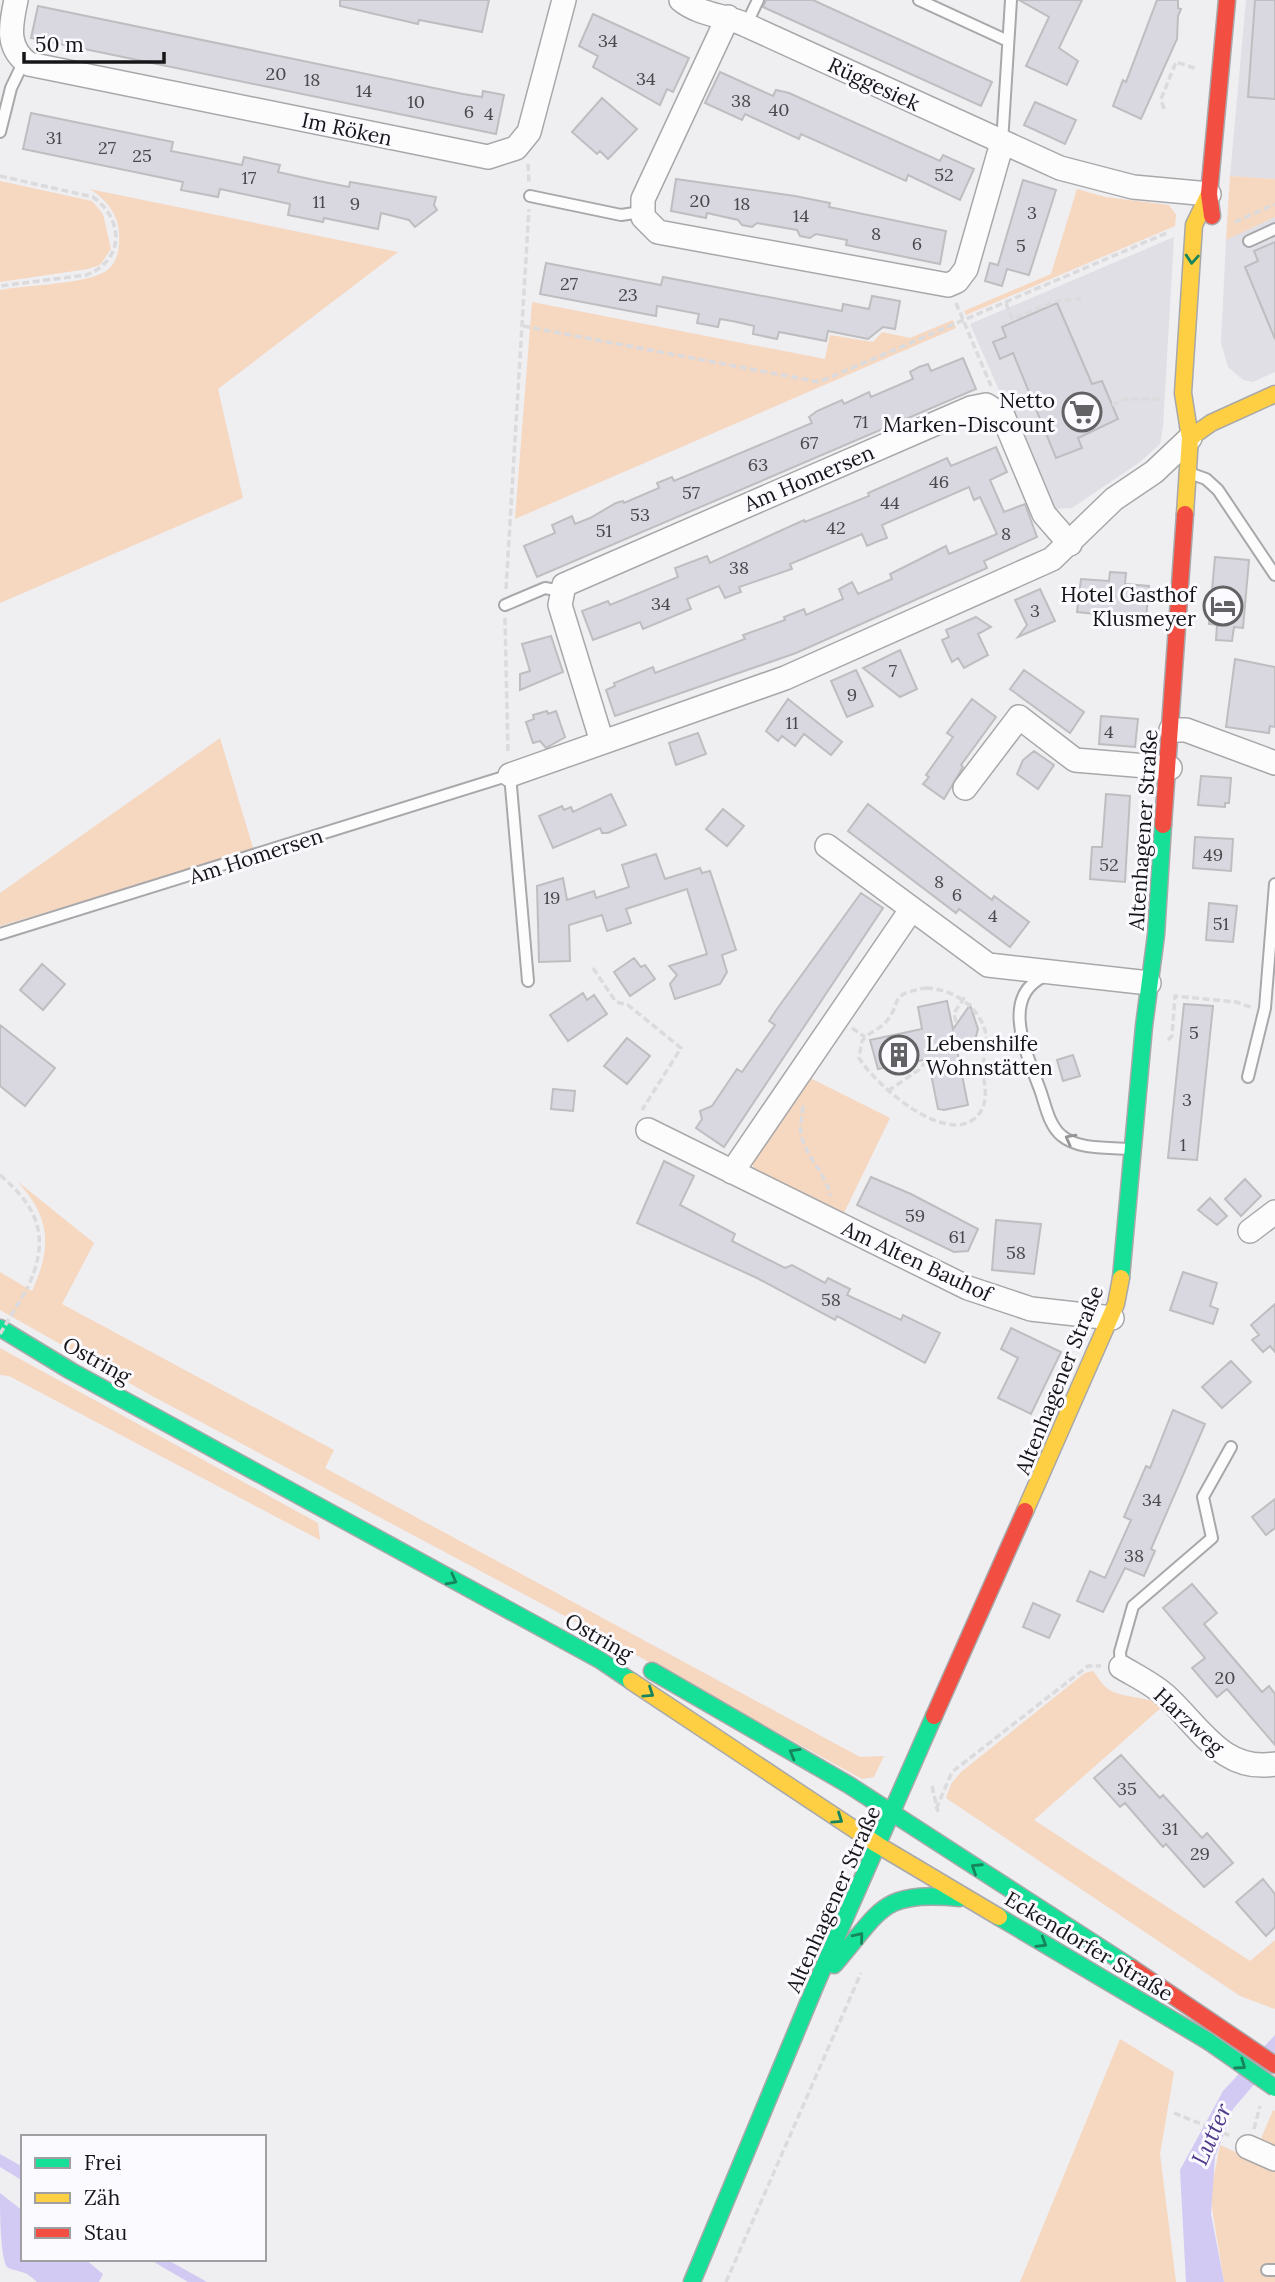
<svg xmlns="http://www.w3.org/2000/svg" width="1275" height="2282" viewBox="0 0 1275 2282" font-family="Lora,serif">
	<rect width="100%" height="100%" fill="#efeef1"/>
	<path fill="#e0dfe6" d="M1246,0H1275V179L1230,176Z
		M1275,217V372L1253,382L1243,380L1228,367L1221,343L1226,240Z
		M1174,237L1163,427L1160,444L1140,462L1072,508L1056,509L1047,500L970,324Z"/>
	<path fill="#f6d7c0" d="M1230,176L1275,179V217L1226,240Z
		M0,181L92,201L103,214L111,249L100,265L88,269L0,282Z
		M89,189L398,252L218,389L243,498L0,603V290C25,285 88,284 106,271C119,262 120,245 119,232C118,213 104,197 89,189Z
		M1077,189L1105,197L1169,205L1176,215L1175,226L966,315L964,311L1051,274Z
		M532,302L825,359L830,335L873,342L882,332L910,338L953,320L956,328L515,519Z
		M220,738L254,851L0,926V893Z
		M808,1077L890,1118L842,1217L753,1169V1160Z
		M17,1181L94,1243L62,1304L334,1450L325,1468L860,1757L884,1756L874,1777L862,1779L578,1623L154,1397L0,1310V1272L32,1291C52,1248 51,1217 17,1181Z
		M0,1348L318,1523L320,1540L9,1376L0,1375Z
		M1093,1671C1098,1677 1102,1685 1108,1689C1123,1699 1145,1695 1163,1706L1034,1820L1250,1961L1275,1940V2009L1240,1996L946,1798L951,1784L961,1772L1085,1673Z
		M1120,2039L1174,2072L1160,2154L1176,2282H1020Z
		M1273,2110L1275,2111V2149L1260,2141Z
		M1220,2145L1275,2170V2282H1224L1210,2196Z"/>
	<path fill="#d2caf3" d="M1275,2035V2060L1233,2109L1215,2157L1211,2214L1224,2282H1186L1180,2170L1223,2091Z
		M0,2154L23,2167V2181L0,2167Z
		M0,2193L23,2211V2259H85L103,2274L99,2282H37C25,2270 22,2273 8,2268C0,2262 0,2207 0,2193Z
		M149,2259H166L207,2282H188Z"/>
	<path fill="#d9d7e0" stroke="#bebec0" stroke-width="2" d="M340,0H489L482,32L419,20L418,24L340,6Z
		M766,0H813L992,82L981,106L763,7Z
		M1019,0H1082L1059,48L1078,61L1067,85L1026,66L1049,17Z
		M1157,0H1178V8L1181,9L1178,16L1177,39L1141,119L1113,106L1123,80L1126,82Z
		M1255,0H1275V99L1248,97Z
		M38,6L463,94L482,97L483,91L504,95L496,134L31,38Z
		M593,14L689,58L673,92L667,89L660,105L593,67L598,56L579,46Z
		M720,72L773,96L776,90L789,93L940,161L943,155L974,169L960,200L908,175L906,181L801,134L799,139L745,114L742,120L705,103Z
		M602,98L637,129L608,159L600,151L597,154L572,132Z
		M1035,102L1076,120L1065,144L1024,125Z
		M31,113L173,142L171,151L207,158L242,165L244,157L280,165L278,172L314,180L349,187L350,182L436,197L434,205L437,210L415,227L409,220L381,213L378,229L324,218L323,222L288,215L290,204L220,189L218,197L181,190L183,182L23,149Z
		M676,179L795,196L830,203L829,207L946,231L940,264L846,245L847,240L816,234L810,238L800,236L797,230L757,223L752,227L742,225L738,220L707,213L706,218L671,211Z
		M1023,180L1056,190L1029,275L1007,269L1002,286L985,281L990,263L998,265Z
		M1275,242V339L1245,267L1258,261L1254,251Z
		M546,263L661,285L663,277L842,311L843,304L869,309L872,296L900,301L895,329L883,327L868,339L828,331L826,341L779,332L777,339L753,334L754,326L737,322L720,319L718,327L697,323L699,314L657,306L656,316L540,294Z
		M1057,303L1092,384L1102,381L1118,419L1078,438L1082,448L1056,458L1013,353L1000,359L993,342L1006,337L1002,327Z
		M963,358L976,389L537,577L524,546L555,533L552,525L572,516L575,524L590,518L616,503L623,501L624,503L659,488L657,483L672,477L674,481L812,423L809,417L817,411L842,400L844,404L869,392L871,397L913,379L910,372L919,367L928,364L931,371Z
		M996,447L1007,472L990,480L1004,512L1025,504L1037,537L984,561L987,568L796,653L615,716L606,690L615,686L614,683L653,667L655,673L745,639L743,635L785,620L784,617L804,609L806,615L843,599L839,589L852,582L858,594L892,579L890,574L946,546L949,554L997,534L980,497L974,500L969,487L882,525L887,538L876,542L867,546L862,534L790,564L792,569L739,587L741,592L725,598L719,586L687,599L691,609L643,629L640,622L593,640L582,611L608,601L610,605L678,577L675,568L707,556L710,563L804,520L805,522L869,496L868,493L947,458L951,466Z
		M1215,557L1249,560L1243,628L1234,627L1232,641L1216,640L1217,625L1209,624Z
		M1110,572L1126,573L1125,584L1149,586L1146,619L1077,612L1081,579L1109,581Z
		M1040,589L1055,621L1018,637L1027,625L1015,600Z
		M976,617L991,627L978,634L988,655L964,668L958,658L952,662L942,640L949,637L946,630Z
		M551,636L563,672L520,690V674L530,671L522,644Z
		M900,650L917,689L900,697L863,668Z
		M1235,659L1275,667V727L1270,726L1269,733L1226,727Z
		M856,670L873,706L847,717L831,681Z
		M1024,670L1084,712L1070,733L1010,689Z
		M788,699L842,742L831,755L804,734L795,746L782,736L778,741L766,731Z
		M972,699L996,717L961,765L963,767L944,799L923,784L929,777L926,775L953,737L947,733Z
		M547,711L548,714L556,711L565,737L546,748L540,741L533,743L526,722L534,719L533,715Z
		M1101,716L1138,719L1135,747L1099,744Z
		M698,733L706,754L676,765L669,743Z
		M1034,751L1054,765L1038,789L1017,774L1023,760Z
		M1201,776L1231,778L1229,803H1225V807L1198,805Z
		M611,794L626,825L608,833H602L600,828L553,848L539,816L562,806L564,810L571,807L573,812Z
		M1106,794L1130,796L1125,882L1090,879L1092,847H1102Z
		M868,804L992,900L994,896L1029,922L1010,947L959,909L956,913L848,831Z
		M723,809L744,826L727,846L706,829Z
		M1195,837L1233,839L1231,871L1193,868Z
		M656,854L665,879L700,868L702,873L710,871L736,950L722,955L727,972L720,984L675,999L670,984L677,975L669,966L707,954L687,889L626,909L631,923L607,931L602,915L569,925L570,961L539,962L537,886L563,878L567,900L594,891L596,898L629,887L622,865Z
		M861,893L883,908L724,1147L696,1128L702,1119L700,1111L712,1106L737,1069L742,1072L775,1025L769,1021L777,1009Z
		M1209,903L1237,906L1233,942L1206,940Z
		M634,958L641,967L645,965L655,979L630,996L614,972Z
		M42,964L65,984L43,1010L20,990Z
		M583,993L587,1000L594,995L607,1014L568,1041L550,1015Z
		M947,1001L953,1029L970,1005L978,1029L975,1040L957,1050L968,1105L944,1110L938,1109L928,1059L878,1069L870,1040L922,1029L918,1007Z
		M1184,1004L1213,1006L1197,1160L1168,1158Z
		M0,1025L55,1068L25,1106L0,1086Z
		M627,1038L650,1056L627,1084L604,1066Z
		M1073,1055L1080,1076L1063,1081L1057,1060Z
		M553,1089L575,1091L573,1111L551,1109Z
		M664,1161L694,1176L680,1205L735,1234L732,1241L785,1268L792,1265L825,1283L828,1278L850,1289L847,1295L901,1320L903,1315L940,1333L925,1363L837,1316L835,1320L757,1278L637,1223Z
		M871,1177L911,1194L978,1229L968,1251L954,1252L857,1205Z
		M1245,1179L1261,1196L1241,1216L1225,1199Z
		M1210,1198L1227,1216L1217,1225L1198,1210Z
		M996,1220L1041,1224L1034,1274L992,1270Z
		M1183,1272L1217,1283L1210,1306L1218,1309L1213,1324L1170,1310Z
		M1275,1304V1352L1270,1346L1263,1352L1252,1340L1259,1335L1251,1325Z
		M1011,1328L1061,1352L1031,1414L998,1398L1018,1358L1001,1349Z
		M1231,1361L1251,1382L1222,1408L1202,1387Z
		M1173,1410L1205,1424L1151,1549L1155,1551L1144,1576L1125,1568L1103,1612L1077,1601L1090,1571L1105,1578L1131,1520L1124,1517L1146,1466L1150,1468Z
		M1275,1499V1528L1266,1535L1252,1517Z
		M1192,1584L1217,1613L1204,1624L1262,1692L1269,1686L1275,1694V1745L1227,1689L1217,1697L1192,1668L1205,1658L1163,1608Z
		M1033,1603L1060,1615L1049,1638L1023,1627Z
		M1121,1755L1160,1798L1163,1795L1202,1838L1207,1833L1233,1863L1204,1887L1166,1844L1163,1847L1125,1803L1120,1807L1094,1778Z
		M1263,1879L1275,1894V1927L1266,1936L1236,1902Z"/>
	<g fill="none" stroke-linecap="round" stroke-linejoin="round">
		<defs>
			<path id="lane" d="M919,0L1008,41
				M746,25L758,0
				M0,132L11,88L24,61
				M1002,143L1011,0
				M530,196L621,215L641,212
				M1249,241L1275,229
				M1192,474L1206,479L1218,490L1275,575
				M505,605L545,588L561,591
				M0,934L510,775L528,981
				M1045,976C999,996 1027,1054 1039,1087C1045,1102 1048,1125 1062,1136C1079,1150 1108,1147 1130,1149
				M1248,1077L1265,1008L1275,884
				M1121,1667L1120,1652L1133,1606L1212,1538L1203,1497L1231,1447
				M1267,2270H1275"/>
			<path id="street" d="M16,0C11,24 5,48 29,64L488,157L516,148L529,132L564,0
				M681,0C699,15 725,15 746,25L1060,168L1133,187L1209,194
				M728,17L643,199V217L658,232L948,285L957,281L966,269L1002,143
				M1171,730H1186L1275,763
				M602,742L560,605L564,585L971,408L986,405L1003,416L1044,514L1070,544
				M510,775L785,678L1052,559L1114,499L1154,472L1190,438
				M965,788L1019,717L1075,760L1170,768
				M827,846L988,965L1149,983
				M648,1130L968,1288L1031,1309L1112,1318
				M732,1172L911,910
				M1250,1231L1275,1212
				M1121,1667C1136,1676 1153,1684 1166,1696C1200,1727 1223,1773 1275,1764
				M1248,2147L1275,2159"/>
			<path id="fast" d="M1121,1278L1144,1026L1156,935L1163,825
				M0,1328L71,1371L600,1660L631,1681
				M652,1671L849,1785L1132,1968
				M999,1917L1208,2041
				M834,1965C882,1910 880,1890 960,1898
				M692,2282L816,1984L934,1716"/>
			<path id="slow" d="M1190,438L1211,423L1275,394
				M1185,514L1190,438L1183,393L1194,225L1209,194
				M1025,1511L1116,1304L1121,1278
				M631,1681L878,1845L999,1917"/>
			<path id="jam" d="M1212,216L1209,194L1227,0
				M1163,825L1185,514
				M934,1716L1025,1511
				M1132,1968L1275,2065"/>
		</defs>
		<use href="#lane" stroke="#a8a8aa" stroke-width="14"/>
		<use href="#street" stroke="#a8a8aa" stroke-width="26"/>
		<use href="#fast" stroke="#a8a8aa" stroke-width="19"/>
		<use href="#slow" stroke="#a8a8aa" stroke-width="19"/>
		<use href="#jam" stroke="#a8a8aa" stroke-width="19"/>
		<path stroke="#dbdadc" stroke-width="3.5" stroke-dasharray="7 3.5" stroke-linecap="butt" d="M1164,109L1161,99L1176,62L1197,69
			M528,164L529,184
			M0,176L93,197C125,220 124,261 86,275L0,286
			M1235,222L1275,204
			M956,303L991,386
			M1006,303L1012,319L1056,301L1081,299
			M523,326L819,382L1169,232
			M1112,405L1125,399H1161
			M506,589L529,209
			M505,618L508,754
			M593,968L616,1002L628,1005L681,1048L642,1110
			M926,988C956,989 986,1011 987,1043C987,1052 982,1060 983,1069C984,1087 991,1105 974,1119C942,1144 874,1083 859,1058L862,1041C868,1033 878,1030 885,1023C904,1002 885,995 926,988Z
			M956,1022L954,1013L966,995
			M852,1028L865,1037
			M1168,1040L1172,1036L1175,996L1236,1002L1253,1008
			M888,1091L920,1069L925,1062
			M803,1106C802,1116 800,1124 801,1134C805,1157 826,1172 830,1196
			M0,1175C41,1210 50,1240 27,1289
			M932,1786L938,1812
			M936,1809L952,1772L1088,1666H1101
			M1174,2113L1231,2136
			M1254,2129L1260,2106
			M726,2282L861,1973"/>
		<use href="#lane" stroke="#fdfcfd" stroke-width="10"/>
		<use href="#street" stroke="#fdfcfd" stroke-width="23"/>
		<use href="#fast" stroke="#16e098" stroke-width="16"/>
		<use href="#slow" stroke="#ffcf43" stroke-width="16"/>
		<use href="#jam" stroke="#f24e42" stroke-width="16"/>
		<defs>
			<path id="fast-bridge" d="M1208,2041L1275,2088"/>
		</defs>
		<use href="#fast-bridge" stroke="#a8a8aa" stroke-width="19" stroke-linecap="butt"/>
		<path stroke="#dbdadc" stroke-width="3.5" stroke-dasharray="7 3.5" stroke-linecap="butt" d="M0,1334L27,1289"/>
		<use href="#fast-bridge" stroke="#16e098" stroke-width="16"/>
	</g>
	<defs><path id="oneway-chevron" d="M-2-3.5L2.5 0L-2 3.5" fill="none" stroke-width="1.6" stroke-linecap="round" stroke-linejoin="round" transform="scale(1.75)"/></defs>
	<g stroke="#16855e">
		<use href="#oneway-chevron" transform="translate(1192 259) rotate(94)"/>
		<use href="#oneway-chevron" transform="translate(452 1580) rotate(28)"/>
		<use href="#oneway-chevron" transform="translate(649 1693) rotate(34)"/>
		<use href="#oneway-chevron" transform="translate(794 1753) rotate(-150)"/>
		<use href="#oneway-chevron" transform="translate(838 1819) rotate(34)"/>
		<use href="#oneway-chevron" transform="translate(976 1868) rotate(-147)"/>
		<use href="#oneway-chevron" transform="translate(859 1937) rotate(-51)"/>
		<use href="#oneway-chevron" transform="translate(1042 1943) rotate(31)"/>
		<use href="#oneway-chevron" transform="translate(1241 2065) rotate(35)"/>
	</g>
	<use stroke="#959496" href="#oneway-chevron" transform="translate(1070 1139) rotate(-152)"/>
	<defs>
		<symbol id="supermarket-ring" viewBox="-11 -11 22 22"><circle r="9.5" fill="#fbfaff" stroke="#626163" stroke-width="1.5"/><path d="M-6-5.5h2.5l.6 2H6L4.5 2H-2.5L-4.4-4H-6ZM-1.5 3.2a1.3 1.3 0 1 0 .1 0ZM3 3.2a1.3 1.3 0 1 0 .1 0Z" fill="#626163"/></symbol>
		<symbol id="hotel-ring" viewBox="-11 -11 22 22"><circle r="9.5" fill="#fbfaff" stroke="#626163" stroke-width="1.5"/><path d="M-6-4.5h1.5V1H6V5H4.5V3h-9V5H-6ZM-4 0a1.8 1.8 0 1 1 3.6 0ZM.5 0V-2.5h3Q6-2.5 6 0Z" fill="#626163"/></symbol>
		<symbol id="building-ring" viewBox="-11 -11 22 22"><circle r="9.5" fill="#fbfaff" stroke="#626163" stroke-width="1.5"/><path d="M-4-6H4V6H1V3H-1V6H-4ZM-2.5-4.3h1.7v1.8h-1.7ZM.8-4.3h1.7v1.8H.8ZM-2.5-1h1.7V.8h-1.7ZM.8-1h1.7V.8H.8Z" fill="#626163"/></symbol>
	</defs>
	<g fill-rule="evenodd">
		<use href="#supermarket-ring" x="1060" y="390" width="44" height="44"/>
		<use href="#hotel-ring" x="1201" y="584" width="44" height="44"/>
		<use href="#building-ring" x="877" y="1033" width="44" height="44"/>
	</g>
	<g text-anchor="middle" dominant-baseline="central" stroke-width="6" stroke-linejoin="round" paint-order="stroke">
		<g font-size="18" fill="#4a484c">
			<text x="608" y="40">34</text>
			<text x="276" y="73">20</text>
			<text x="646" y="78">34</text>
			<text x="312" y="79">18</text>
			<text x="364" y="90">14</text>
			<text x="741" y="100">38</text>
			<text x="416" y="101">10</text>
			<text x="779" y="109">40</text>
			<text x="469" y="111">6</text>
			<text x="489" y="113">4</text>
			<text x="54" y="137">31</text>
			<text x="107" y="147">27</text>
			<text x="142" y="155">25</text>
			<text x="944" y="174">52</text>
			<text x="249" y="177">17</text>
			<text x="700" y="200">20</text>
			<text x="319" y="201">11</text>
			<text x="355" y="203">9</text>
			<text x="742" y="203">18</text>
			<text x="1032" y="212">3</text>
			<text x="801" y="215">14</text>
			<text x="876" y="233">8</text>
			<text x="917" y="243">6</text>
			<text x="1021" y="245">5</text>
			<text x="569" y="283">27</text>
			<text x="628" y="294">23</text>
			<text x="861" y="421">71</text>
			<text x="809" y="442">67</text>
			<text x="758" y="464">63</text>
			<text x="939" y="481">46</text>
			<text x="691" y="492">57</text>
			<text x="890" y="502">44</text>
			<text x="640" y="514">53</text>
			<text x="836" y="527">42</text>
			<text x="604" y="530">51</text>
			<text x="1006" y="533">8</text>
			<text x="739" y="567">38</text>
			<text x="661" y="603">34</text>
			<text x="1035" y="610">3</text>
			<text x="893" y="670">7</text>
			<text x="852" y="694">9</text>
			<text x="792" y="722">11</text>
			<text x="1109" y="731">4</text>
			<text x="1213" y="854">49</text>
			<text x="1109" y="864">52</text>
			<text x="939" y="881">8</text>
			<text x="957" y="894">6</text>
			<text x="552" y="897">19</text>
			<text x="993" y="915">4</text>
			<text x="1221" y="923">51</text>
			<text x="1194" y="1032">5</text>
			<text x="1187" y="1099">3</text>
			<text x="1183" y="1144">1</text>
			<text x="915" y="1215">59</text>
			<text x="957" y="1236">61</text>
			<text x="1016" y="1252">58</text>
			<text x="831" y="1299">58</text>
			<text x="1152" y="1499">34</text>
			<text x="1134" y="1555">38</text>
			<text x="1225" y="1677">20</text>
			<text x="1127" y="1788">35</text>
			<text x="1170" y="1828">31</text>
			<text x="1200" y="1853">29</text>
		</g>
		<g font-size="21" fill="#161517" stroke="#fbfaff">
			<text transform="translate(874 84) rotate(25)">Rüggesiek</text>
			<text transform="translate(347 129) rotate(12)">Im Röken</text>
			<text transform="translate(809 478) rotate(-23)">Am Homersen</text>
			<text transform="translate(1143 830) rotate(-86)">Altenhagener Straße</text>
			<text transform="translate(256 856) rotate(-18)">Am Homersen</text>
			<text transform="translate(917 1261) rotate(25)">Am Alten Bauhof</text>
			<text transform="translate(97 1360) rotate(29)">Ostring</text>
			<text transform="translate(1059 1380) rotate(-68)">Altenhagener Straße</text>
			<text transform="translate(599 1637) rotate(30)">Ostring</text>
			<text transform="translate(1189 1721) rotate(43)">Harzweg</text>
			<text transform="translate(833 1899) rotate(-66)">Altenhagener Straße</text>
			<text transform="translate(1089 1946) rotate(31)">Eckendorfer Straße</text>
		</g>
		<g font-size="21" fill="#161517" stroke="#fbfaff" text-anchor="end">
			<text x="1055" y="400">Netto<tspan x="1055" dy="24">Marken-Discount</tspan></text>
			<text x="1196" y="594">Hotel Gasthof<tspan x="1196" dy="24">Klusmeyer</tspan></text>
			<text x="926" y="1043" text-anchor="start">Lebenshilfe<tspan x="926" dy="24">Wohnstätten</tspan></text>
		</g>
		<g font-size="23" font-style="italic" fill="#4f398a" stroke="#fbfaff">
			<text transform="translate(1211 2134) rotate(-66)">Lutter</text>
		</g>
	</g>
	<rect x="21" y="2135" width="245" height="126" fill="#fbfaff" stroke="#9f9ea2" stroke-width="2"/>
	<rect x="35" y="2158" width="35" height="10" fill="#16e098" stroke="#9f9ea2" stroke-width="2"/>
	<text x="84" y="2170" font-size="21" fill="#161517">Frei</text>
	<rect x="35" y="2193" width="35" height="10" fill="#ffcf43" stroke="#9f9ea2" stroke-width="2"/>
	<text x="84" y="2205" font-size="21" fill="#161517">Zäh</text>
	<rect x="35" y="2228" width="35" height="10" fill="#f24e42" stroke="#9f9ea2" stroke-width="2"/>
	<text x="84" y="2240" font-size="21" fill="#161517">Stau</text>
	<path d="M24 52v10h140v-10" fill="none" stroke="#161517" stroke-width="3.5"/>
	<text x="35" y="52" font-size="21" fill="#161517" stroke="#fbfaff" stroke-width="5" paint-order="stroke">50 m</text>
</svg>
